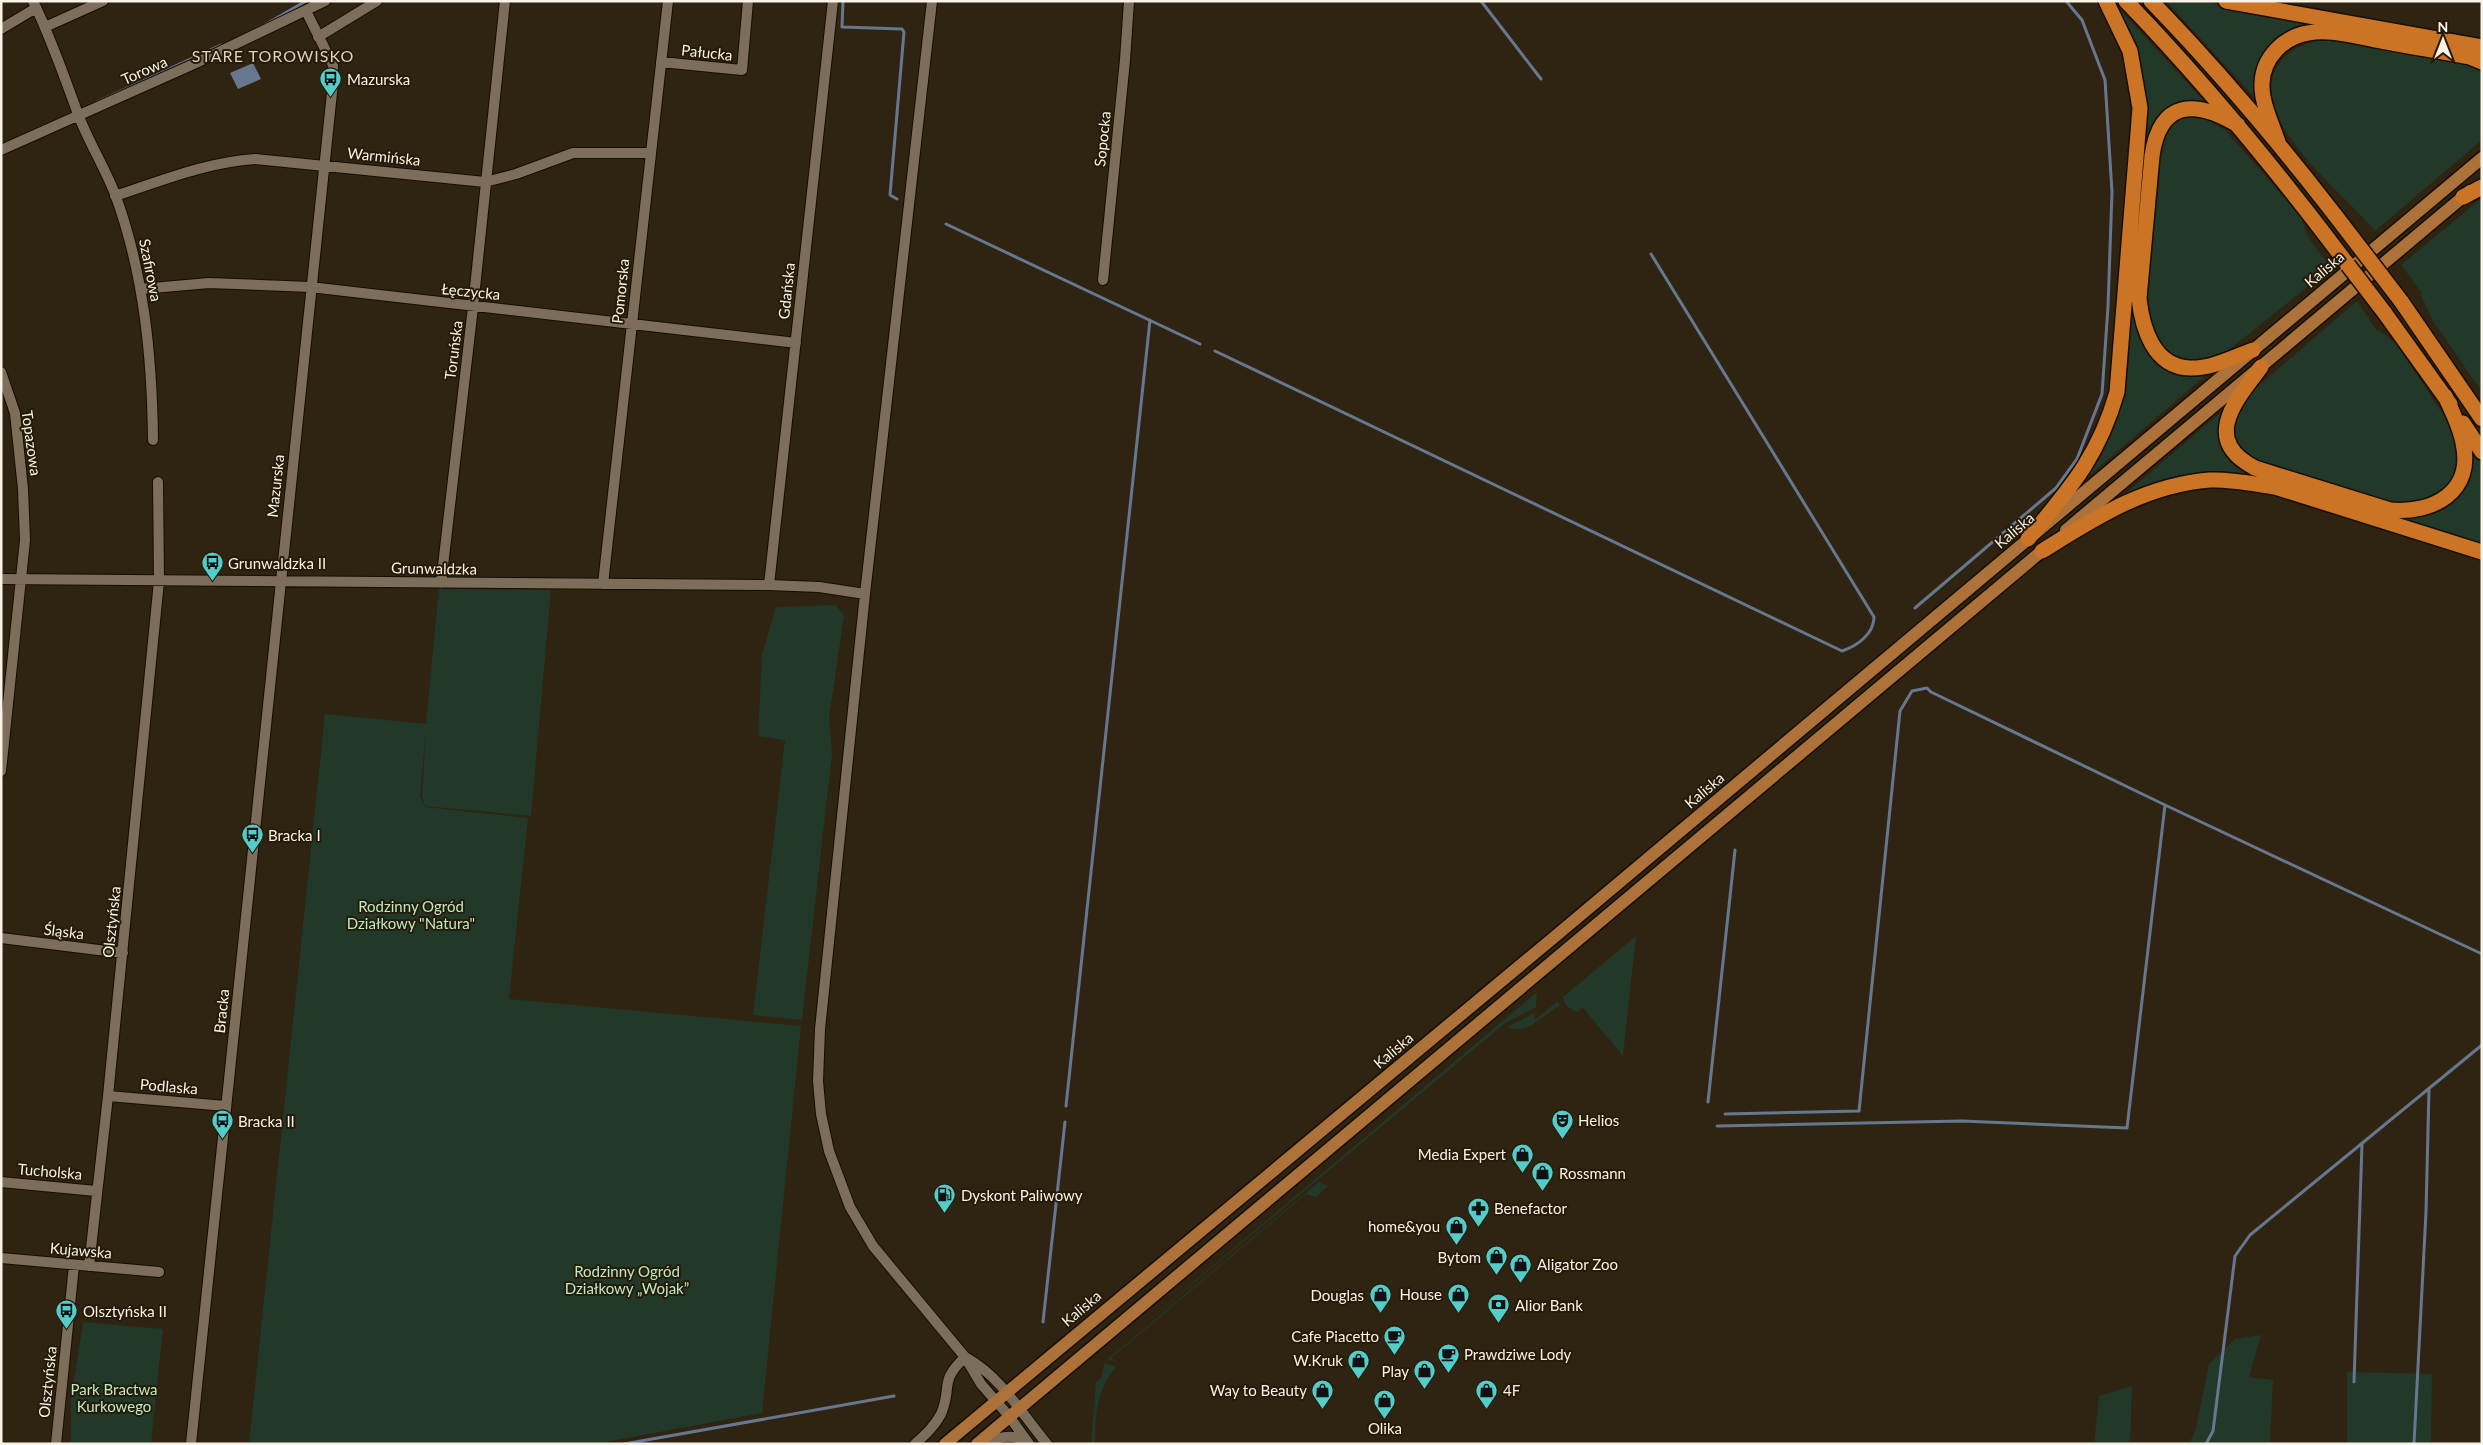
<svg xmlns="http://www.w3.org/2000/svg" width="2483" height="1445" viewBox="0 0 2483 1445" font-family="Lato,sans-serif">
	<rect width="100%" height="100%" fill="#2f2412"/>
	<path fill="#223828" d="M2166,1H2201L2339,28L2280,42L2258,101Z
		M2119,9L2206,103C2173,98 2156,110 2146,142L2145,109L2137,53Z
		M2323,40H2338L2459,62L2482,69V140L2375,231C2345,194 2249,122 2276,69C2286,50 2304,43 2323,40Z
		M2189,116H2200L2225,130L2301,217L2308,237L2331,268L2225,353L2202,361H2191L2176,356L2163,349L2156,341L2145,314L2151,222L2162,137L2172,124L2179,119Z
		M2482,198V392L2433,321L2421,295L2422,293L2401,265Z
		M2357,301L2377,331H2380L2397,345L2452,428L2458,457L2456,469L2453,478L2439,494L2419,503L2392,504L2256,461C2227,441 2227,420 2249,394Z
		M2132,305C2138,348 2158,379 2206,375L2084,480C2120,427 2126,368 2132,305Z
		M2221,412C2212,455 2236,463 2269,479L2124,495Z
		M2472,449L2482,464V545L2392,515C2440,520 2468,498 2472,449Z
		M439,589L551,590L531,816L425,806L422,796L426,730L420,796L425,807L528,818L509,999L801,1026L762,1413L595,1444H249L325,714L428,724L426,722Z
		M836,605L844,616L829,718L832,754L802,1020L753,1015L785,740L758,736L762,654L776,607Z
		M1636,936L1623,1056L1583,1008L1577,1012L1566,1006L1563,997Z
		M1537,992L1536,1007L1504,1024L1104,1358Z
		M1558,1001L1560,1006C1542,1014 1529,1036 1507,1027L1535,1013V1020Z
		M1319,1182L1328,1186L1316,1197L1306,1194L1111,1358L1119,1363L1108,1359Z
		M83,1322L163,1329L151,1444H71V1401Z
		M2261,1335L2249,1377L2273,1380L2270,1444H2189L2196,1428L2209,1364L2235,1339Z
		M1104,1363L1116,1367C1097,1389 1095,1415 1095,1444H1091L1096,1382L1102,1377Z
		M2347,1372L2432,1374L2431,1444H2347Z
		M2132,1386L2130,1444H2094L2099,1396Z"/>
	<path fill="#67778f" d="M253,63L261,79L238,89L230,73Z"/>
	<g fill="none" stroke-linecap="round" stroke-linejoin="round">
		<path stroke="#67778f" stroke-width="3" d="M843,1L842,27L902,29L904,32L890,195L897,199
			M1481,1L1541,79
			M261,27L306,1
			M97,102L221,45
			M946,224L1200,344
			M1215,351L1842,651C1857,646 1874,634 1874,617L1651,254
			M1915,608L2056,488L2077,459L2102,394L2108,307L2112,192L2105,80L2082,20L2066,1
			M1708,1102L1735,850
			M1066,1106L1150,320
			M1725,1114L1859,1111L1900,711L1912,691L1927,688L1931,692L2165,805L2482,954
			M1717,1126L1962,1121L2127,1128L2165,805
			M1043,1322L1065,1122
			M2354,1382L2362,1144
			M624,1444L894,1396
			M2206,1444L2213,1431L2235,1256L2250,1235L2482,1045
			M2414,1444L2426,1212L2429,1089"/>
		<defs>
			<path id="minor" d="M33,1C51,38 64,76 78,114C88,141 104,166 115,194C144,273 152,356 153,440
				M932,1L865,594L820,1029L818,1081L821,1114L829,1151L850,1207L873,1246L965,1357L981,1384L1009,1416L1029,1444
				M45,27L103,1
				M1,29L36,8
				M318,37L377,1
				M661,62L742,70L748,1
				M1,150L196,63L325,1
				M115,196C161,181 207,162 255,159L485,182L516,174L573,153H650
				M1103,280L1125,60L1129,1
				M141,289L209,283L310,287L796,343
				M1,372L15,413L23,489L25,540L1,771
				M1,579L769,585L819,587L865,594
				M441,583L473,307L505,1
				M603,584L668,1
				M769,585L833,1
				M1,938L123,953
				M108,1096L226,1106
				M1,1182L96,1191
				M1,1258L159,1272
				M89,1266L108,1096L159,581L158,482
				M967,1358C1002,1378 1021,1413 1047,1444
				M56,1444L74,1265
				M191,1444L333,83V65L306,11
				M915,1444C925,1435 935,1426 941,1414C953,1386 938,1383 965,1357
				M980,1444C997,1438 1009,1433 1026,1441"/>
			<path id="major" d="M2066,530L2470,191
				M945,1444L1552,939L2482,158
				M977,1444L2049,545"/>
			<path id="highway" d="M2126,1C2206,84 2279,173 2348,265
				M2151,1C2217,69 2277,140 2335,215
				M2226,1L2482,47
				M2238,125C2196,100 2160,99 2152,156L2139,298C2142,327 2153,367 2190,368C2211,369 2233,357 2253,350
				M2278,142C2272,124 2261,102 2262,83C2263,58 2283,37 2308,33C2330,29 2354,36 2376,40C2407,46 2439,51 2470,57L2482,62
				M2463,197L2482,187
				M2401,301L2482,419
				M2384,312L2450,404
				M2261,367C2235,401 2201,440 2255,468L2390,510C2433,514 2474,492 2463,443C2460,426 2452,411 2445,396
				M2463,423L2482,452
				M2028,539C2070,488 2098,458 2117,392L2140,108L2130,51L2106,1
				M2042,551C2095,518 2145,485 2210,480C2231,479 2254,484 2275,487L2482,552"/>
		</defs>
		<use href="#minor" stroke="#170d00" stroke-width="12"/>
		<use href="#major" stroke="#170d00" stroke-width="15"/>
		<use href="#highway" stroke="#170d00" stroke-width="18"/>
		<use href="#minor" stroke="#7c6e5a" stroke-width="10"/>
		<use href="#major" stroke="#ac723a" stroke-width="12"/>
		<use href="#highway" stroke="#cc7425" stroke-width="15"/>
		<defs>
			<path id="highway-bridge" d="M2335,215L2401,301
				M2348,265L2384,312"/>
		</defs>
		<use href="#highway-bridge" stroke="#170d00" stroke-width="18" stroke-linecap="butt"/>
		<use href="#highway-bridge" stroke="#cc7425" stroke-width="15"/>
	</g>
	<defs>
		<symbol id="bus-pin" viewBox="-11 -11 22 30"><path d="M0 17L-7.5 6A9.5 9.5 0 1 1 7.5 6Z" fill="#53cdc9" stroke="#261b09"/><path d="M-5-6H5V4H4V6H2V4H-2V6H-4V4H-5ZM-3.5-4V0h7V-4ZM-3.5 1.2v1.5H-2V1.2ZM2 1.2v1.5H3.5V1.2Z" fill="#111"/></symbol>
		<symbol id="theatre-pin" viewBox="-11 -11 22 30"><path d="M0 17L-7.5 6A9.5 9.5 0 1 1 7.5 6Z" fill="#53cdc9" stroke="#261b09"/><path d="M-5-5.5Q0-4 5-5.5V0Q5 5 0 6Q-5 5-5 0ZM-3.3-2.5H-1v1.5H-3.3ZM1-2.5H3.3v1.5H1ZM-2.8 1Q0 5.5 2.8 1Z" fill="#111"/></symbol>
		<symbol id="shop-pin" viewBox="-11 -11 22 30"><path d="M0 17L-7.5 6A9.5 9.5 0 1 1 7.5 6Z" fill="#53cdc9" stroke="#261b09"/><path d="M-5-2.5h2.3a2.7 3.5 0 0 1 5.4 0H5L5.5 6h-11ZM-1.5-2.5h3a1.5 2.3 0 0 0-3 0Z" fill="#111"/></symbol>
		<symbol id="fuel-pin" viewBox="-11 -11 22 30"><path d="M0 17L-7.5 6A9.5 9.5 0 1 1 7.5 6Z" fill="#53cdc9" stroke="#261b09"/><path d="M-5.5-6h7V0h2V4h1.3V-2.5L3-4.5l.8-.8L6-3V5H2.5V1h-1V6h-7ZM-4.2-4.7v3.2H.2V-4.7Z" fill="#111"/></symbol>
		<symbol id="pharmacy-pin" viewBox="-11 -11 22 30"><path d="M0 17L-7.5 6A9.5 9.5 0 1 1 7.5 6Z" fill="#53cdc9" stroke="#261b09"/><path d="M-2-6h4v4h4v4h-4v4h-4v-4h-4v-4h4Z" fill="#111"/></symbol>
		<symbol id="bank-pin" viewBox="-11 -11 22 30"><path d="M0 17L-7.5 6A9.5 9.5 0 1 1 7.5 6Z" fill="#53cdc9" stroke="#261b09"/><path d="M-6-4H6V4H-6ZM0-2.3a2.3 2.3 0 1 0 0 4.6a2.3 2.3 0 1 0 0-4.6Z" fill="#111"/></symbol>
		<symbol id="cafe-pin" viewBox="-11 -11 22 30"><path d="M0 17L-7.5 6A9.5 9.5 0 1 1 7.5 6Z" fill="#53cdc9" stroke="#261b09"/><path d="M-5.5-4.5H6V0H3Q3 3.5 0 3.5H-2.5Q-5.5 3.5-5.5 0ZM3-3.2v2h1.7v-2ZM-6 4.5H4V6H-6Z" fill="#111"/></symbol>
	</defs>
	<g fill-rule="evenodd">
		<use href="#bus-pin" x="318" y="66" width="25" height="34"/>
		<use href="#bus-pin" x="200" y="550" width="25" height="34"/>
		<use href="#bus-pin" x="240" y="822" width="25" height="34"/>
		<use href="#theatre-pin" x="1550" y="1108" width="25" height="34"/>
		<use href="#bus-pin" x="210" y="1108" width="25" height="34"/>
		<use href="#shop-pin" x="1510" y="1142" width="25" height="34"/>
		<use href="#shop-pin" x="1530" y="1160" width="25" height="34"/>
		<use href="#fuel-pin" x="932" y="1182" width="25" height="34"/>
		<use href="#pharmacy-pin" x="1466" y="1196" width="25" height="34"/>
		<use href="#shop-pin" x="1444" y="1214" width="25" height="34"/>
		<use href="#shop-pin" x="1484" y="1244" width="25" height="34"/>
		<use href="#shop-pin" x="1508" y="1252" width="25" height="34"/>
		<use href="#shop-pin" x="1446" y="1282" width="25" height="34"/>
		<use href="#shop-pin" x="1368" y="1282" width="25" height="34"/>
		<use href="#bank-pin" x="1486" y="1292" width="25" height="34"/>
		<use href="#bus-pin" x="54" y="1298" width="25" height="34"/>
		<use href="#cafe-pin" x="1382" y="1324" width="25" height="34"/>
		<use href="#cafe-pin" x="1436" y="1342" width="25" height="34"/>
		<use href="#shop-pin" x="1346" y="1348" width="25" height="34"/>
		<use href="#shop-pin" x="1412" y="1358" width="25" height="34"/>
		<use href="#shop-pin" x="1310" y="1378" width="25" height="34"/>
		<use href="#shop-pin" x="1474" y="1378" width="25" height="34"/>
		<use href="#shop-pin" x="1372" y="1388" width="25" height="34"/>
	</g>
	<g text-anchor="middle" dominant-baseline="central" stroke-width="4" stroke-linejoin="round" paint-order="stroke">
		<g font-size="15" fill="#f9f2e6" stroke="#261b09">
			<text transform="translate(707 52) rotate(6)">Pałucka</text>
			<text transform="translate(144 70) rotate(-24)">Torowa</text>
			<text transform="translate(1102 139) rotate(-84)">Sopocka</text>
			<text transform="translate(384 156) rotate(6)">Warmińska</text>
			<text transform="translate(2324 269) rotate(-40)">Kaliska</text>
			<text transform="translate(151 270) rotate(79)">Szafirowa</text>
			<text transform="translate(471 291) rotate(6)">Łęczycka</text>
			<text transform="translate(620 291) rotate(-84)">Pomorska</text>
			<text transform="translate(786 291) rotate(-84)">Gdańska</text>
			<text transform="translate(453 350) rotate(-83)">Toruńska</text>
			<text transform="translate(32 443) rotate(82)">Topazowa</text>
			<text transform="translate(275 486) rotate(-84)">Mazurska</text>
			<text transform="translate(2014 530) rotate(-40)">Kaliska</text>
			<text transform="translate(434 568) rotate(1)">Grunwaldzka</text>
			<text transform="translate(1704 790) rotate(-40)">Kaliska</text>
			<text transform="translate(111 922) rotate(-84)">Olsztyńska</text>
			<text transform="translate(64 931) rotate(7)">Śląska</text>
			<text transform="translate(221 1011) rotate(-84)">Bracka</text>
			<text transform="translate(1393 1050) rotate(-40)">Kaliska</text>
			<text transform="translate(169 1086) rotate(5)">Podlaska</text>
			<text transform="translate(50 1171) rotate(5)">Tucholska</text>
			<text transform="translate(81 1250) rotate(5)">Kujawska</text>
			<text transform="translate(1081 1308) rotate(-40)">Kaliska</text>
			<text transform="translate(47 1382) rotate(-84)">Olsztyńska</text>
		</g>
		<g font-size="15" fill="#f9f2e6" stroke="#261b09" text-anchor="start">
			<text x="347" y="79">Mazurska</text>
			<text x="228" y="563">Grunwaldzka II</text>
			<text x="268" y="835">Bracka I</text>
			<text x="1578" y="1120">Helios</text>
			<text x="238" y="1121">Bracka II</text>
			<text x="1506" y="1154" text-anchor="end">Media Expert</text>
			<text x="1559" y="1173">Rossmann</text>
			<text x="961" y="1195">Dyskont Paliwowy</text>
			<text x="1494" y="1208">Benefactor</text>
			<text x="1440" y="1226" text-anchor="end">home&amp;you</text>
			<text x="1481" y="1257" text-anchor="end">Bytom</text>
			<text x="1537" y="1264">Aligator Zoo</text>
			<text x="1442" y="1294" text-anchor="end">House</text>
			<text x="1364" y="1295" text-anchor="end">Douglas</text>
			<text x="1515" y="1305">Alior Bank</text>
			<text x="83" y="1311">Olsztyńska II</text>
			<text x="1379" y="1336" text-anchor="end">Cafe Piacetto</text>
			<text x="1464" y="1354">Prawdziwe Lody</text>
			<text x="1343" y="1360" text-anchor="end">W.Kruk</text>
			<text x="1409" y="1371" text-anchor="end">Play</text>
			<text x="1307" y="1390" text-anchor="end">Way to Beauty</text>
			<text x="1503" y="1390">4F</text>
			<text x="1385" y="1428" text-anchor="middle">Olika</text>
		</g>
		<g font-size="15" fill="#baebc5" stroke="#261b09">
			<text x="411" y="906">Rodzinny Ogród<tspan x="411" dy="17">Działkowy "Natura"</tspan></text>
			<text x="627" y="1271">Rodzinny Ogród<tspan x="627" dy="17">Działkowy „Wojak”</tspan></text>
			<text x="114" y="1389">Park Bractwa<tspan x="114" dy="17">Kurkowego</tspan></text>
		</g>
		<g font-size="16" letter-spacing="1" fill="#dfd0b9" stroke="#261b09">
			<text x="273" y="55">STARE TOROWISKO</text>
		</g>
	</g>
	<rect width="2483" height="1445" fill="none" stroke="#f9f2e6" stroke-width="5"/>
	<g transform="translate(2443 40)" stroke="#261b09" stroke-width="4" paint-order="stroke">
	<path d="M0-4L9 19L0 12L-9 19Z" fill="#f9f2e6"/>
	<text y="-8" font-size="14" font-weight="bold" text-anchor="middle" fill="#f9f2e6">N</text>
	</g>
</svg>
